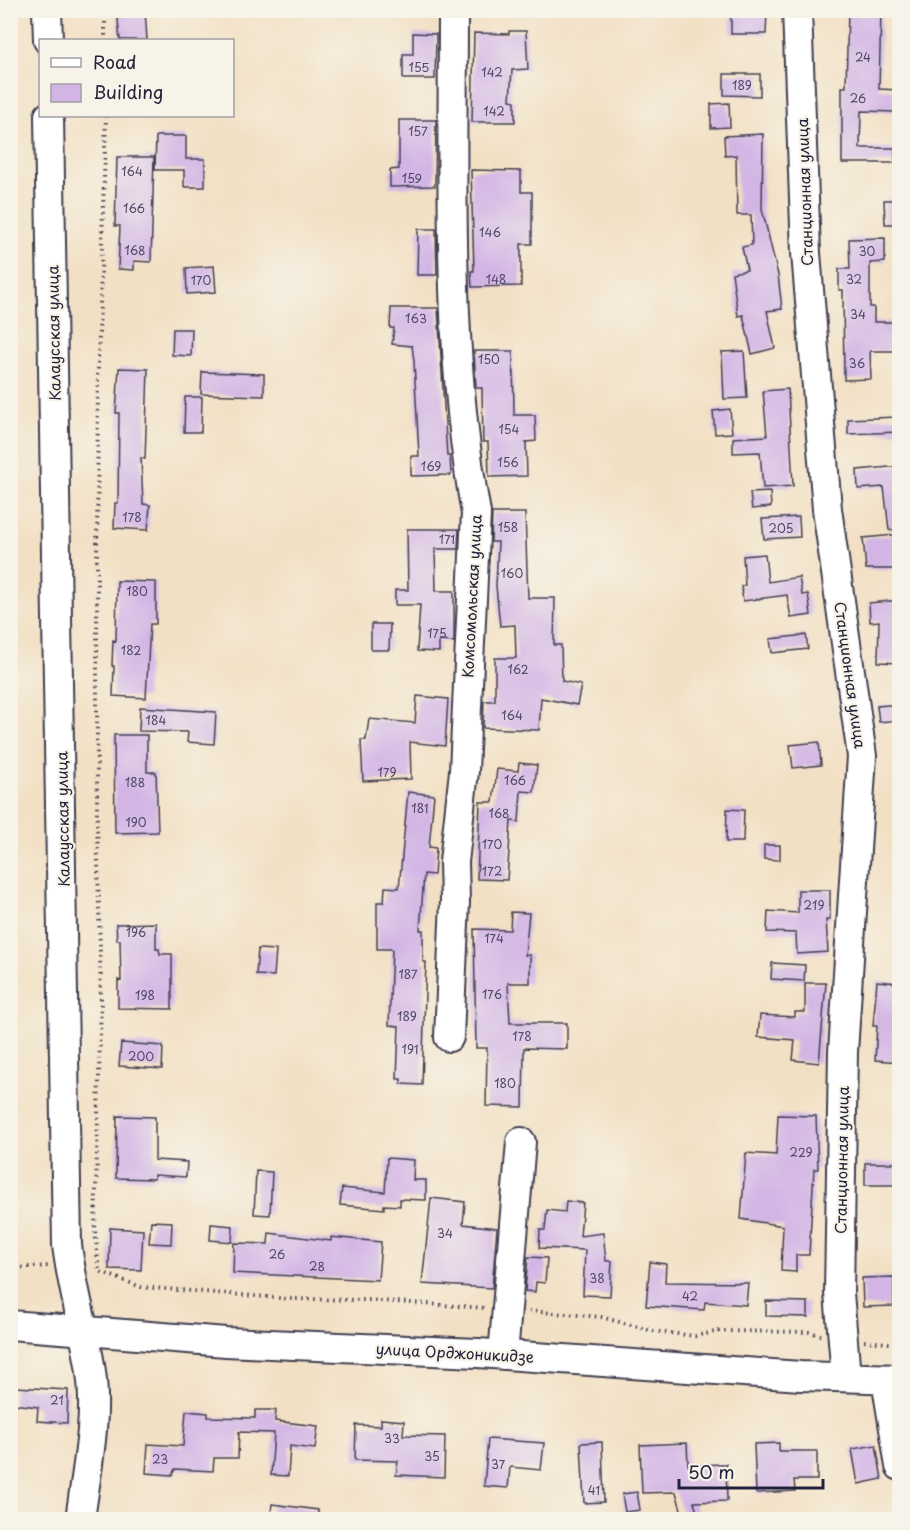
<svg xmlns="http://www.w3.org/2000/svg" width="910" height="1530" viewBox="0 0 910 1530" font-family="'Playpen Sans',sans-serif">
	<rect width="100%" height="100%" fill="#f7f3e8"/>
	<filter id="ink" filterUnits="userSpaceOnUse"><feTurbulence type="fractalNoise" baseFrequency=".0167" numOctaves="2"/><feDisplacementMap in="SourceGraphic" scale="12" xChannelSelector="R" yChannelSelector="G"/><feConvolveMatrix kernelMatrix="1 2 1 2 8 2 1 2 1" color-interpolation-filters="sRGB"/></filter>
	<filter id="wash" filterUnits="userSpaceOnUse"><feTurbulence type="fractalNoise" baseFrequency=".008" numOctaves="4" result="noise"/><feDisplacementMap in="SourceGraphic" scale="24" xChannelSelector="R" yChannelSelector="G"/><feGaussianBlur stdDeviation="1.35" result="paint"/><feColorMatrix in="noise" values="0 0 0 0 0 0 0 0 0 0 0 0 0 0 0 0 0 1.4 0 .05"/><feComposite in="paint" operator="in"/></filter>
	<g filter="url(#wash)">
		<rect width="100%" height="100%" fill="#f2e0c4"/>
		<g id="blocks">
			<path fill="#d2b5e5" d="M117,10H145L147,40H120Z
				M848,10H881L879,89L898,90L897,112L861,111L860,148H895V163H842V87H846Z
				M731,12H767L766,34H731Z
				M509,31H526L528,69L512,70L510,100L515,101V122H472L474,33L509,34Z
				M413,33L436,34L435,79H403V54H413Z
				M724,74H760V96L724,95Z
				M729,103L730,127L711,128V104Z
				M399,120H436L435,186L390,187V170L399,169Z
				M763,134L762,209L778,275L782,309L767,311L775,348L752,354L743,315L738,316L732,273L747,270L742,247L752,245L751,215H737L736,155L725,156L724,136Z
				M156,136H186V159H205V187H184V170H155Z
				M117,157H154L151,262L134,261V270L118,269L120,226H115Z
				M471,170L521,171V192H532V244H521V286L472,287L471,271H474Z
				M884,200H900V224H885Z
				M418,229H436L437,275H417Z
				M885,238V262L870,263V307H874V322H900V351H870L871,379L844,380L843,290H839V269H850L849,239Z
				M214,266L216,292L187,294L186,268Z
				M391,308H438L447,456H450L451,475L411,476V456H419L414,361L412,346L392,344L394,328H390Z
				M173,329H192L191,356L172,355Z
				M474,351H513L514,415H535L536,441L526,442L527,476L489,477L488,442H483L482,388H476Z
				M744,351L747,398L724,399L722,352Z
				M119,368L148,369L145,459L141,458L143,504L150,505L148,530L114,528L115,503H118L119,413H116Z
				M202,372L264,374V396L201,394Z
				M788,389L793,486L763,488L760,452L733,453V438L767,436L763,391Z
				M185,397H202L201,432H184Z
				M730,409L732,433L715,434L713,411Z
				M898,417L899,432L848,434V419Z
				M900,466V529L889,530L884,487L858,489L857,470Z
				M770,492L771,507L752,509L750,493Z
				M492,513H525L528,598H555L554,645H561L562,681L581,685L577,705L541,698L539,730L483,728L484,701H495V658H516L515,625L500,626L496,586L498,542H491Z
				M799,517L800,537L764,539L762,519Z
				M407,529H459L458,549H435L436,591H454V642L439,641V652L417,651L420,605H395V590H408Z
				M895,535L898,569H866L863,538Z
				M765,554L768,582L799,577L802,595L808,594L811,615L791,618L787,595L743,601L741,586L745,585L743,556Z
				M117,581L156,582V624H150L146,698L113,696L114,666H112L113,640L116,641Z
				M900,600V663L878,662L879,621L870,622L869,603Z
				M371,624H390L389,650H371Z
				M806,635L808,649L772,653L770,639Z
				M417,696L448,699L445,746L410,742L411,779L363,781L361,740H366L369,719L415,723Z
				M900,704V720L879,722L877,706Z
				M140,707L216,712L214,744L187,742L188,732L139,731Z
				M114,735H147V772H156L158,832L115,833Z
				M819,742L821,765L793,768L790,745Z
				M519,763L537,765L534,792L521,791L519,822L511,821L507,880L477,879L480,802H493L497,769L518,771Z
				M408,792L434,795L429,847L436,848L434,875L424,874L420,930H423V962H426L422,1085L401,1084V1079H397L399,1026L389,1025L392,949H377V902H384L385,887L399,888Z
				M727,809L744,810L743,842H726Z
				M764,845H780V860L764,859Z
				M798,890H830V920H826L828,952L797,954L796,933L767,932L768,911L798,913Z
				M511,912L529,913L525,955H530V983H508L510,1023H567V1049L524,1048L523,1107L486,1106L487,1048H476L474,929L510,930Z
				M156,923V949H159L160,954H172V1009L118,1008V980L121,981L120,940H117L116,924Z
				M258,949L276,950L274,976L256,975Z
				M772,963L805,965L804,981L771,979Z
				M877,981L898,983L893,1047H900V1062L875,1060L877,1026H873Z
				M805,983H826L819,1063L793,1060L795,1040L758,1037L760,1015L795,1017V1012H805Z
				M121,1043L163,1046L162,1069L119,1066Z
				M778,1115L816,1116L818,1169H814L809,1255H796V1272L781,1271L783,1226L741,1219L746,1153L776,1155Z
				M117,1116L155,1117V1160L187,1162L186,1177L154,1175V1179L116,1178Z
				M387,1158L414,1160L413,1180H426V1200L400,1199V1206L384,1205V1209L340,1205L342,1188L385,1192Z
				M865,1163H900V1185H865Z
				M256,1171L272,1172L270,1215L254,1214Z
				M431,1198L465,1202L463,1224L497,1228L492,1288L422,1284Z
				M566,1201L583,1203L580,1236L603,1233L606,1261H612L610,1296L583,1295L585,1250L539,1248L540,1230H545L547,1210L565,1212Z
				M151,1221L172,1222L171,1244L149,1243Z
				M211,1224L233,1226L232,1242L210,1240Z
				M110,1228L143,1230L141,1270L109,1269Z
				M269,1233L331,1241V1237L381,1242L378,1280L233,1273L234,1243L268,1244Z
				M528,1257L547,1258L545,1283L536,1282L535,1292L525,1291Z
				M650,1262L666,1264L665,1282L748,1283L746,1305L705,1302L704,1310L646,1306Z
				M894,1277V1306L863,1307L862,1278Z
				M766,1301L808,1302V1317L766,1316Z
				M15,1387L68,1390L67,1423L37,1421L38,1407L13,1404Z
				M255,1410H276L275,1421L318,1426L315,1449L290,1446L288,1476L271,1475L274,1433L239,1432L238,1458H214L213,1471L175,1469L172,1475L146,1473L148,1444L183,1446L186,1411L208,1413V1417L255,1418Z
				M381,1419L404,1421L403,1435L445,1436L444,1477L396,1475L398,1461L355,1460L356,1425L381,1426Z
				M488,1439L544,1443L541,1470L510,1467L508,1488L484,1486Z
				M602,1442L604,1502L584,1503L581,1443Z
				M687,1443L688,1465L726,1464L727,1501L694,1502L699,1520H684L676,1492L642,1493L640,1445Z
				M779,1443V1451H817V1480H794L795,1491L756,1493L754,1444Z
				M876,1445L882,1479L858,1484L852,1449Z
				M637,1492L640,1510L625,1512L622,1494Z
				M272,1504L318,1510V1520H270Z"/>
		</g>
	</g>
	<g filter="url(#ink)">
		<use href="#blocks" fill-opacity="0" stroke="#413e50" stroke-width="1.5"/>
		<g fill="none" stroke-linecap="round" stroke-linejoin="round">
			<defs>
				<path id="minor" d="M47,10L48,40
					M797,10L806,253L827,509L862,756L843,1052L839,1293L846,1377
					M49,116L67,1245C72,1288 85,1329 91,1372C98,1420 86,1472 80,1520
					M449,1037L455,901L454,862L464,771L476,513C446,349 453,176 453,10
					M10,1325L226,1342L478,1353L801,1376L900,1379
					M503,1355L521,1142
					M886,1379L900,1466"/>
			</defs>
			<use href="#minor" stroke="#413e50" stroke-width="32"/>
			<path stroke="#413e50" stroke-width="4" stroke-dasharray="1.5 4.5" stroke-linecap="butt" d="M105,10V40
				M106,116L98,366L97,561V816L101,999L95,1230L99,1271L141,1287L292,1299L367,1300L486,1308
				M10,1268L49,1266
				M529,1311L601,1317L653,1331L695,1336L720,1331L809,1332L821,1335
				M864,1341L900,1344"/>
			<use href="#minor" stroke="#fff" stroke-width="28"/>
		</g>
	</g>
	<g text-anchor="middle" dominant-baseline="central" stroke-width="4.5" stroke-linejoin="round" paint-order="stroke">
		<g font-size="12" fill="#4e4766">
			<text x="863" y="57">24</text>
			<text x="419" y="67">155</text>
			<text x="492" y="72">142</text>
			<text x="742" y="85">189</text>
			<text x="858" y="98">26</text>
			<text x="494" y="111">142</text>
			<text x="418" y="131">157</text>
			<text x="132" y="171">164</text>
			<text x="412" y="178">159</text>
			<text x="134" y="208">166</text>
			<text x="490" y="232">146</text>
			<text x="135" y="250">168</text>
			<text x="867" y="251">30</text>
			<text x="496" y="279">148</text>
			<text x="854" y="279">32</text>
			<text x="201" y="280">170</text>
			<text x="858" y="314">34</text>
			<text x="416" y="318">163</text>
			<text x="489" y="359">150</text>
			<text x="857" y="363">36</text>
			<text x="509" y="429">154</text>
			<text x="508" y="462">156</text>
			<text x="431" y="466">169</text>
			<text x="132" y="517">178</text>
			<text x="508" y="527">158</text>
			<text x="781" y="528">205</text>
			<text x="447" y="539">171</text>
			<text x="512" y="573">160</text>
			<text x="137" y="591">180</text>
			<text x="437" y="633">175</text>
			<text x="131" y="650">182</text>
			<text x="518" y="669">162</text>
			<text x="512" y="715">164</text>
			<text x="156" y="720">184</text>
			<text x="387" y="772">179</text>
			<text x="515" y="780">166</text>
			<text x="135" y="782">188</text>
			<text x="420" y="808">181</text>
			<text x="499" y="813">168</text>
			<text x="136" y="822">190</text>
			<text x="492" y="844">170</text>
			<text x="492" y="871">172</text>
			<text x="814" y="905">219</text>
			<text x="136" y="932">196</text>
			<text x="494" y="938">174</text>
			<text x="408" y="974">187</text>
			<text x="492" y="994">176</text>
			<text x="145" y="995">198</text>
			<text x="407" y="1016">189</text>
			<text x="522" y="1036">178</text>
			<text x="410" y="1049">191</text>
			<text x="141" y="1056">200</text>
			<text x="505" y="1083">180</text>
			<text x="801" y="1152">229</text>
			<text x="445" y="1233">34</text>
			<text x="277" y="1254">26</text>
			<text x="317" y="1266">28</text>
			<text x="597" y="1278">38</text>
			<text x="690" y="1296">42</text>
			<text x="57" y="1400">21</text>
			<text x="392" y="1438">33</text>
			<text x="432" y="1456">35</text>
			<text x="160" y="1459">23</text>
			<text x="498" y="1464">37</text>
			<text x="594" y="1490">41</text>
		</g>
		<g font-size="15" fill="#22223b" stroke="#f7f3e8">
			<text transform="translate(804 192) rotate(-92)">Станционная улица</text>
			<text transform="translate(53 333) rotate(-91)">Калаусская улица</text>
			<text transform="translate(471 596) rotate(-87)">Комсомольская улица</text>
			<text transform="translate(851 675) rotate(82)">Станционная улица</text>
			<text transform="translate(62 819) rotate(-91)">Калаусская улица</text>
			<text transform="translate(841 1160) rotate(-89)">Станционная улица</text>
			<text transform="translate(455 1352) rotate(3)">улица Орджоникидзе</text>
		</g>
	</g>
	<rect width="910" height="1530" fill="none" stroke="#f7f3e8" stroke-width="36"/>
	<rect x="39" y="39" width="195" height="78" fill="#f7f3e8" stroke="#a29fa3" stroke-width="1.5"/>
	<rect x="51" y="58" width="30" height="9" fill="#ffffff" stroke="#a29fa3" stroke-width="1.5"/>
	<text x="93" y="69" font-size="18" fill="#22223b">Road</text>
	<rect x="51" y="84" width="30" height="18" fill="#d2b5e5" stroke="#a29fa3" stroke-width="1.5"/>
	<text x="93" y="99" font-size="18" fill="#22223b">Building</text>
	<path d="M679 1479v9h144v-9" fill="none" stroke="#22223b" stroke-width="3"/>
	<text x="688" y="1479" font-size="18" fill="#22223b" stroke="#f7f3e8" stroke-width="4.5" paint-order="stroke">50 m</text>
</svg>
